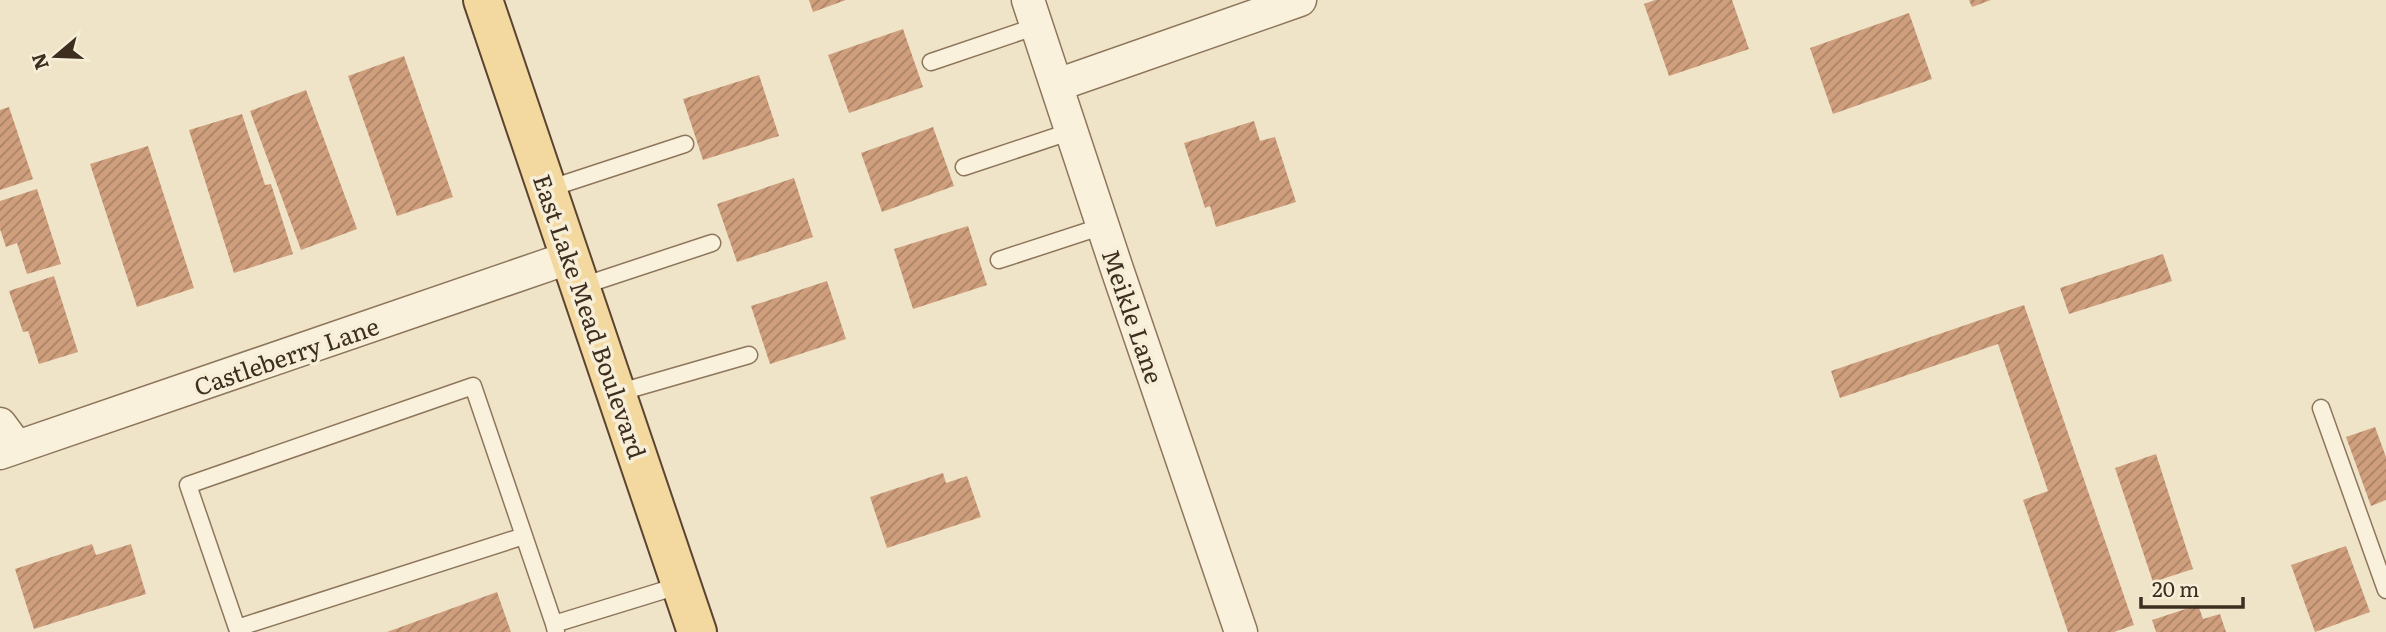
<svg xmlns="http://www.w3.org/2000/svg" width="2386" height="632" viewBox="0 0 2386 632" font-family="Literata,serif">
	<defs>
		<pattern id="building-hatch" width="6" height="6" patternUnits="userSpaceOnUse" patternTransform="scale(1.75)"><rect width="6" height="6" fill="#cf9f7d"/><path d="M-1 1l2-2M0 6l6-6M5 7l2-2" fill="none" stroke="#a98266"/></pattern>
	</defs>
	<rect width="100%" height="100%" fill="#f0e4c8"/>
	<path fill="url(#building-hatch)" d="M809,0H846L813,12Z
		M1655,0H1732L1749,49L1669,76L1644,4Z
		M1969,0H1991L1972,7Z
		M1909,13L1932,79L1833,114L1810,48Z
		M903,29L923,87L849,113L828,55Z
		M404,56L453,197L397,216L348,76Z
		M759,75L779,136L703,160L683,99Z
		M306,90L357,229L301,250L250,111Z
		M9,107L33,179L0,190V110Z
		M242,114L265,185L271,184L293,254L234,273L189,130Z
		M1254,121L1260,141L1275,137L1296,202L1216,227L1210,206L1205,208L1184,143Z
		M933,127L954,186L882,212L861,153Z
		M148,146L194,288L137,307L90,164Z
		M794,178L813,237L737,262L717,204Z
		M37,189L61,264L27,274L17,243L6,247L0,229V201Z
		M968,226L987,285L913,309L894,249Z
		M2163,254L2172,281L2069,314L2060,288Z
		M54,276L78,352L39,364L28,331L23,332L9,291Z
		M827,281L846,339L770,364L751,306Z
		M2024,305L2134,625L2114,632H2068L2023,500L2048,491L1998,344L1840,398L1831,371Z
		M2375,427L2386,457V500L2371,506L2346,437Z
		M2156,454L2193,569L2153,582L2115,468Z
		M943,473L946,483L967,476L981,517L887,548L870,497Z
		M92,544L96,555L131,544L146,594L34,629L15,569Z
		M2346,546L2370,612L2315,632L2291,565Z
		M497,592L511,632H387Z
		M2198,605L2203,619L2220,614L2226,632H2156L2152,620Z"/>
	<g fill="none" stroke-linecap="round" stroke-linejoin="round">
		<defs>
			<path id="service" d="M931,62L1037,26
				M964,167L1072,131
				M548,189L685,144
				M999,260L1103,226
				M582,286L712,243
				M617,393L749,355
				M2321,408L2386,590
				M524,536L237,628L188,485L473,386L554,624
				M556,632L554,624L681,585"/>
			<path id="minor" d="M1028,0L1117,269L1241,632
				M1057,85L1300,0
				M0,424L17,447
				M0,453L571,257"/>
			<path id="primary" d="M483,0L697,632"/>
		</defs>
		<use href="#service" stroke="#8d765c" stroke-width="19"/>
		<use href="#minor" stroke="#8d765c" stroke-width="35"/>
		<use href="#primary" stroke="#5b4430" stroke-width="42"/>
		<use href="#service" stroke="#faf1dc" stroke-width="16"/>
		<use href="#minor" stroke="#faf1dc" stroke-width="32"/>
		<use href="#primary" stroke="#f3d9a0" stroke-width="38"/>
	</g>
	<g text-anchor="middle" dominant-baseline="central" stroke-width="7" stroke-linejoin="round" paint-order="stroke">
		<g font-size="24" fill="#3d2e20" stroke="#f7eed8">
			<text transform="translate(591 316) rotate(71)">East Lake Mead Boulevard</text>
			<text transform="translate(1134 316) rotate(71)">Meikle Lane</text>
			<text transform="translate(286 355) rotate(-19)">Castleberry Lane</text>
		</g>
	</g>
	<g transform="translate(56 56) rotate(251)" stroke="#f7eed8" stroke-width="5" paint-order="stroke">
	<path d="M0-5L12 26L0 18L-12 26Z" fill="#3d2e20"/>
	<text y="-10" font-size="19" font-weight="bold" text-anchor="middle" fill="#3d2e20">N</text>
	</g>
	<path d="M2141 597v10h102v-10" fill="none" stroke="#3d2e20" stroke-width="3.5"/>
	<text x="2152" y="597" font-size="21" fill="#3d2e20" stroke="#f7eed8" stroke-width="5" paint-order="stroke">20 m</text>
</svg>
